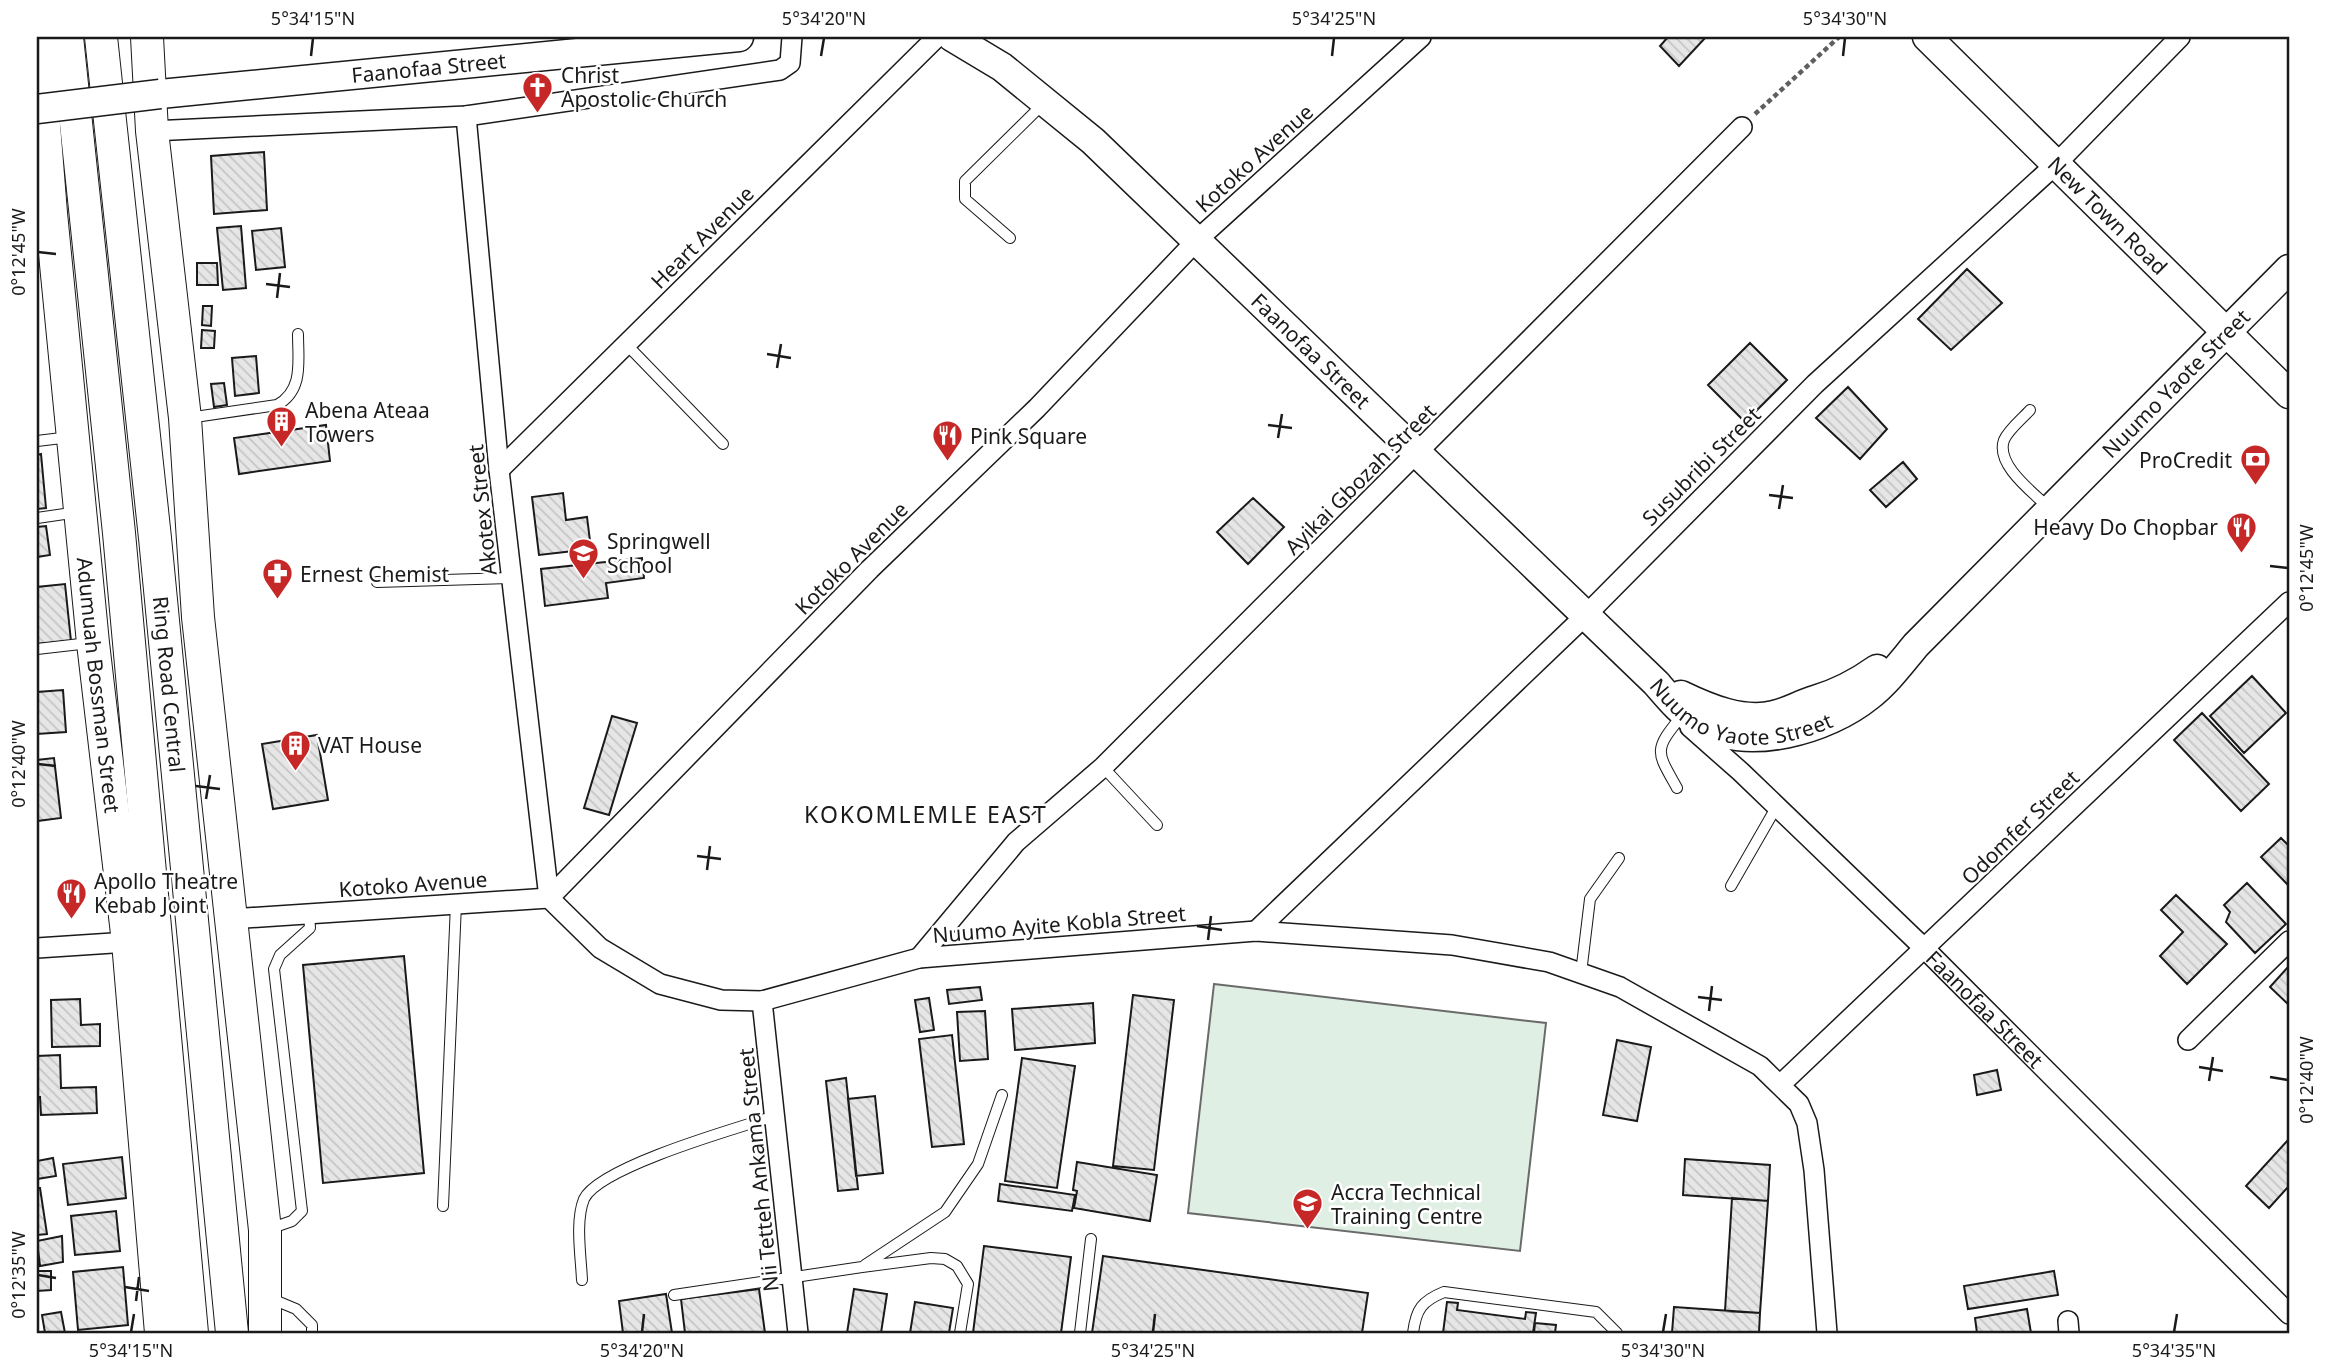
<svg xmlns="http://www.w3.org/2000/svg" width="2326" height="1370" viewBox="0 0 2326 1370" font-family="'Noto Sans',sans-serif">
	<defs>
		<pattern id="building-back-hatch" width="6" height="6" patternUnits="userSpaceOnUse" patternTransform="scale(1.75)"><rect width="6" height="6" fill="#e6e6e6"/><path d="M-1 5l2 2M0 0l6 6M5-1l2 2" fill="none" stroke="#c5c5c5"/></pattern>
	</defs>
	<rect width="100%" height="100%" fill="#fff"/>
	<path fill="#e0efe3" stroke="#6a6a6a" stroke-width="2" d="M1214,984L1546,1023L1520,1251L1188,1213Z"/>
	<path fill="url(#building-back-hatch)" stroke="#1a1a1a" stroke-width="2" d="M1668,37H1706L1679,66L1660,46Z
		M264,152L267,210L214,214L211,156Z
		M241,226L246,288L223,290L217,228Z
		M281,228L285,267L256,270L252,231Z
		M197,263H217L218,285H197Z
		M1967,269L2002,303L1951,350L1918,319Z
		M203,306H212L211,326L202,325Z
		M202,330L215,331L214,348H201Z
		M1750,343L1787,380L1745,422L1708,385Z
		M256,356L259,393L235,396L232,358Z
		M224,383L227,405L214,407L211,384Z
		M1848,387L1887,429L1860,459L1816,418Z
		M326,425L330,461L239,474L234,438Z
		M41,454L46,508L37,509V455Z
		M1903,462L1917,479L1886,507L1870,490Z
		M563,493L566,520L587,517L591,549L539,555L532,497Z
		M1253,498L1284,527L1248,564L1217,532Z
		M46,526L50,555L37,557V527Z
		M642,558L644,578L606,583L608,598L545,606L541,569Z
		M65,584L71,641L37,644V587Z
		M2252,676L2286,713L2244,753L2210,716Z
		M63,690L66,732L37,734V692Z
		M2202,713L2269,784L2241,811L2174,740Z
		M612,716L637,723L609,815L584,808Z
		M317,735L328,800L273,809L262,744Z
		M54,758L61,818L37,821V760Z
		M2281,838L2289,846V886L2261,857Z
		M2247,883L2286,924L2255,953L2226,922L2230,912L2224,905Z
		M2176,895L2227,944L2187,984L2160,956L2183,932L2161,910Z
		M404,956L424,1173L323,1183L303,965Z
		M2289,966V1005L2270,987Z
		M980,987L982,1000L949,1004L947,990Z
		M1133,995L1174,1000L1154,1170L1113,1166Z
		M929,998L934,1030L920,1032L915,1000Z
		M80,999L81,1025L100,1024V1046L52,1047L51,1000Z
		M1093,1003L1095,1043L1015,1050L1012,1009Z
		M985,1011L988,1059L960,1061L957,1012Z
		M952,1035L964,1144L932,1147L919,1039Z
		M1617,1040L1651,1047L1637,1121L1603,1115Z
		M60,1055L61,1088L96,1087L97,1113L41,1115L40,1097H37V1056Z
		M1022,1058L1075,1066L1057,1188L1005,1181Z
		M1997,1070L2001,1090L1977,1095L1974,1075Z
		M846,1078L858,1189L838,1191L826,1081Z
		M875,1096L883,1173L856,1176L848,1099Z
		M2289,1139V1186L2269,1208L2246,1186Z
		M122,1157L126,1198L68,1205L63,1164Z
		M53,1158L56,1176L37,1179V1161Z
		M1685,1159L1770,1165L1768,1201L1683,1195Z
		M1077,1162L1157,1175L1150,1221L1074,1208L1077,1191L1073,1190Z
		M1000,1184L1075,1195L1072,1211L998,1201Z
		M37,1188H40L47,1234L37,1235Z
		M1732,1198L1768,1201L1760,1313L1725,1311Z
		M116,1211L120,1251L75,1255L71,1216Z
		M62,1236L63,1262L40,1266L37,1241Z
		M984,1246L1071,1257L1061,1333H973Z
		M1103,1256L1368,1293L1362,1333H1092Z
		M123,1267L128,1325L78,1330L73,1272Z
		M37,1271H51V1290L37,1291Z
		M2054,1271L2058,1295L1968,1309L1964,1286Z
		M759,1289L765,1333H685L681,1299Z
		M854,1289L887,1294L881,1333H847Z
		M666,1294L672,1333H623L619,1301Z
		M915,1302L953,1308L949,1333H910Z
		M1447,1302L1458,1303L1457,1310L1525,1319L1526,1312L1536,1313L1533,1333H1443Z
		M1674,1307L1760,1313L1759,1333H1672Z
		M2027,1309L2031,1333H1977L1975,1318Z
		M61,1312L65,1333H45L42,1315Z
		M1535,1323L1556,1325L1555,1333H1534Z"/>
	<g fill="none" stroke-linecap="round" stroke-linejoin="round">
		<defs>
			<path id="lane" d="M1010,238L965,199V181L1043,104
				M626,344L723,444
				M2030,410C2022,419 2009,429 2004,440C1995,465 2034,493 2049,508
				M188,418L277,405C304,390 298,361 298,334
				M37,441L70,437
				M37,518L78,512
				M377,582L512,578
				M37,649L89,643
				M1103,767L1157,825
				M1677,788C1657,752 1653,751 1680,718
				M1731,886L1777,806
				M1581,973L1590,899L1619,858
				M443,1206L456,904
				M269,1229L292,1221L302,1211L274,969L280,955L310,928L309,914
				M865,1265L945,1212L978,1164L1002,1095
				M582,1280C581,1257 575,1221 584,1199C599,1167 737,1128 775,1116
				M674,1295L862,1267L931,1258L945,1259L957,1266L968,1284L960,1333
				M272,1299L296,1309L312,1325V1333
				M1080,1333L1091,1239
				M1413,1333C1416,1309 1422,1301 1444,1292L1596,1312L1617,1333"/>
			<g id="street">
				<path d="M466,116L499,470L549,898L600,948L660,984L721,1000L762,1001L919,958L1256,931L1452,945L1549,962L1620,987L1760,1066L1799,1104L1807,1123L1814,1170L1827,1333"/>
				<path d="M152,131L466,116L780,70L790,63L792,37"/>
				<path d="M499,470L937,37"/>
				<path id="s1" d="M1690,727L1741,772L1925,949L2289,1314"/>
				<path d="M231,919L549,898L870,569L1037,408L1197,240L1421,37"/>
				<path d="M1256,931L1586,615L1815,384L2055,165L2180,37"/>
				<path d="M37,948L128,942"/>
				<path d="M919,958L1016,842L1103,767L1742,127"/>
				<path d="M762,1001L798,1333"/>
				<path d="M2188,1040L2289,941"/>
				<path d="M1781,1084L2289,602"/>
				<path d="M2068,1321L2069,1333"/>
			</g>
			<g id="secondary">
				<path id="s2" d="M952,37L1002,67L1093,141L1656,683C1669,698 1681,713 1698,723C1748,753 1827,730 1869,696C1887,682 1901,663 1916,645L2289,269"/>
				<path id="s3" d="M1927,37L2289,394"/>
				<path id="s4" d="M160,94L739,37"/>
				<path d="M1681,695C1708,708 1743,723 1774,715C1788,712 1801,704 1815,700C1838,693 1856,684 1877,669"/>
			</g>
			<g id="primary">
				<path id="s5" d="M37,37L51,213L93,643L128,942L161,1333"/>
				<path d="M67,37L119,533L192,1333"/>
				<path id="s6" d="M101,37L155,538L232,1333"/>
				<path d="M147,37L152,131L185,418L198,617L265,1230V1333"/>
			</g>
		</defs>
		<use href="#lane" stroke="#1a1a1a" stroke-width="12"/>
		<use href="#street" stroke="#1a1a1a" stroke-width="22"/>
		<use href="#secondary" stroke="#1a1a1a" stroke-width="31"/>
		<use href="#primary" stroke="#1a1a1a" stroke-width="34"/>
		<path stroke="#5f5f5f" stroke-width="4.5" stroke-dasharray="5 3.5" stroke-linecap="butt" d="M1755,114L1839,37"/>
		<use href="#lane" stroke="#fff" stroke-width="10"/>
		<use href="#street" stroke="#fff" stroke-width="19"/>
		<use href="#secondary" stroke="#fff" stroke-width="28"/>
		<use href="#primary" stroke="#fff" stroke-width="32"/>
		<defs>
			<path id="secondary-bridge" d="M37,109L160,94"/>
		</defs>
		<use href="#secondary-bridge" stroke="#1a1a1a" stroke-width="31" stroke-linecap="butt"/>
		<use href="#secondary-bridge" stroke="#fff" stroke-width="28"/>
	</g>
	<path fill="none" stroke="#1a1a1a" stroke-width="2.5" d="M311,56L313,38M821,56L824,38M1332,56L1334,38M1843,56L1845,38M38,252L56,254M266,284L290,287M277,298L280,273M767,354L791,358M777,368L781,344M1268,425L1292,428M1278,438L1282,414M1769,495L1793,498M1779,509L1783,485M2270,566L2288,568M38,764L56,766M196,786L220,789M206,799L210,775M697,856L721,859M707,870L710,846M1197,926L1222,930M1208,940L1211,916M1698,997L1722,1000M1709,1011L1712,986M2199,1067L2223,1071M2270,1077L2288,1080M2209,1081L2213,1057M38,1275L56,1278M125,1287L149,1291M136,1301L139,1277M131,1332L134,1314M642,1332L644,1314M1153,1332L1155,1314M1663,1332L1666,1314M2174,1332L2177,1314"/>
	<defs>
		<symbol id="church-pin" viewBox="-11 -11 22 30"><path d="M0 17L-7.5 6A9.5 9.5 0 1 1 7.5 6Z" fill="#c62828" stroke="#fff"/><path d="M-1.2-6h2.4v3.5h3.3v2.4h-3.3V6h-2.4V-.1h-3.3v-2.4h3.3Z" fill="#fff"/></symbol>
		<symbol id="building-pin" viewBox="-11 -11 22 30"><path d="M0 17L-7.5 6A9.5 9.5 0 1 1 7.5 6Z" fill="#c62828" stroke="#fff"/><path d="M-4-6H4V6H1V3H-1V6H-4ZM-2.5-4.3h1.7v1.8h-1.7ZM.8-4.3h1.7v1.8H.8ZM-2.5-1h1.7V.8h-1.7ZM.8-1h1.7V.8H.8Z" fill="#fff"/></symbol>
		<symbol id="restaurant-pin" viewBox="-11 -11 22 30"><path d="M0 17L-7.5 6A9.5 9.5 0 1 1 7.5 6Z" fill="#c62828" stroke="#fff"/><path d="M-5-6h1v4h1v-4h1v4h1v-4h1v5L-1.5 .5V6h-2V.5L-5-1ZM5-6V6H3V1.5H1.5Q1.5-4 5-6Z" fill="#fff"/></symbol>
		<symbol id="bank-pin" viewBox="-11 -11 22 30"><path d="M0 17L-7.5 6A9.5 9.5 0 1 1 7.5 6Z" fill="#c62828" stroke="#fff"/><path d="M-6-4H6V4H-6ZM0-2.3a2.3 2.3 0 1 0 0 4.6a2.3 2.3 0 1 0 0-4.6Z" fill="#fff"/></symbol>
		<symbol id="school-pin" viewBox="-11 -11 22 30"><path d="M0 17L-7.5 6A9.5 9.5 0 1 1 7.5 6Z" fill="#c62828" stroke="#fff"/><path d="M0-5L7-2L0 1L-7-2ZM-4 1L0 2.5L4 1V4Q0 6-4 4Z" fill="#fff"/></symbol>
		<symbol id="pharmacy-pin" viewBox="-11 -11 22 30"><path d="M0 17L-7.5 6A9.5 9.5 0 1 1 7.5 6Z" fill="#c62828" stroke="#fff"/><path d="M-2-6h4v4h4v4h-4v4h-4v-4h-4v-4h4Z" fill="#fff"/></symbol>
	</defs>
	<g fill-rule="evenodd">
		<use href="#church-pin" x="520" y="70" width="35" height="47"/>
		<use href="#building-pin" x="264" y="404" width="35" height="47"/>
		<use href="#restaurant-pin" x="930" y="418" width="35" height="47"/>
		<use href="#bank-pin" x="2238" y="442" width="35" height="47"/>
		<use href="#restaurant-pin" x="2224" y="510" width="35" height="47"/>
		<use href="#school-pin" x="566" y="536" width="35" height="47"/>
		<use href="#pharmacy-pin" x="260" y="556" width="35" height="47"/>
		<use href="#building-pin" x="278" y="728" width="35" height="47"/>
		<use href="#restaurant-pin" x="54" y="876" width="35" height="47"/>
		<use href="#school-pin" x="1290" y="1186" width="35" height="47"/>
	</g>
	<g text-anchor="middle" dominant-baseline="central" stroke-width="5" stroke-linejoin="round" paint-order="stroke">
		<g font-size="21" fill="#1a1a1a" stroke="#fff">
			<text stroke="none"><textPath href="#s4" startOffset="270">Faanofaa Street</textPath></text>
			<text transform="translate(1254 158) rotate(-42)">Kotoko Avenue</text>
			<text stroke="none"><textPath href="#s3" startOffset="254">New Town Road</textPath></text>
			<text transform="translate(702 237) rotate(-45)">Heart Avenue</text>
			<text stroke="none"><textPath href="#s2" startOffset="478">Faanofaa Street</textPath></text>
			<text stroke="none"><textPath href="#s2" startOffset="1636">Nuumo Yaote Street</textPath></text>
			<text transform="translate(1701 466) rotate(-45)">Susubribi Street</text>
			<text transform="translate(1360 479) rotate(-45)">Ayikai Gbozah Street</text>
			<text transform="translate(482 510) rotate(-96)">Akotex Street</text>
			<text transform="translate(851 558) rotate(-45)">Kotoko Avenue</text>
			<text stroke="none"><textPath href="#s5" startOffset="651">Adumuah Bossman Street</textPath></text>
			<text stroke="none"><textPath href="#s6" startOffset="651">Ring Road Central</textPath></text>
			<text stroke="none"><textPath href="#s2" startOffset="1054">Nuumo Yaote Street</textPath></text>
			<text transform="translate(2020 827) rotate(-44)">Odomfer Street</text>
			<text transform="translate(413 884) rotate(-4)">Kotoko Avenue</text>
			<text transform="translate(1059 924) rotate(-5)">Nuumo Ayite Kobla Street</text>
			<text stroke="none"><textPath href="#s1" startOffset="408">Faanofaa Street</textPath></text>
			<text transform="translate(758 1170) rotate(-96)">Nii Tetteh Ankama Street</text>
		</g>
		<g font-size="21" fill="#1a1a1a" stroke="#fff" text-anchor="start">
			<text x="561" y="75">Christ<tspan x="561" dy="24">Apostolic Church</tspan></text>
			<text x="305" y="410">Abena Ateaa<tspan x="305" dy="24">Towers</tspan></text>
			<text x="970" y="436">Pink Square</text>
			<text x="2232" y="460" text-anchor="end">ProCredit</text>
			<text x="2218" y="527" text-anchor="end">Heavy Do Chopbar</text>
			<text x="607" y="541">Springwell<tspan x="607" dy="24">School</tspan></text>
			<text x="300" y="574">Ernest Chemist</text>
			<text x="318" y="745">VAT House</text>
			<text x="94" y="881">Apollo Theatre<tspan x="94" dy="24">Kebab Joint</tspan></text>
			<text x="1331" y="1192">Accra Technical<tspan x="1331" dy="24">Training Centre</tspan></text>
		</g>
		<g font-size="23" letter-spacing="2" fill="#1a1a1a" stroke="#fff">
			<text x="926" y="814">KOKOMLEMLE EAST</text>
		</g>
	</g>
	<rect width="2326" height="1370" fill="none" stroke="#ffffff" stroke-width="77"/>
	<rect x="38" y="38" width="2250" height="1294" fill="none" stroke="#1a1a1a" stroke-width="2.5"/>
	<g font-size="18" text-anchor="middle" fill="#1a1a1a">
		<text x="313" y="25">5°34'15"N</text>
		<text x="824" y="25">5°34'20"N</text>
		<text x="1334" y="25">5°34'25"N</text>
		<text x="1845" y="25">5°34'30"N</text>
		<text transform="translate(19 252) rotate(-90)" y="6">0°12'45"W</text>
		<text transform="translate(2307 568) rotate(-90)" y="6">0°12'45"W</text>
		<text transform="translate(19 764) rotate(-90)" y="6">0°12'40"W</text>
		<text transform="translate(2307 1080) rotate(-90)" y="6">0°12'40"W</text>
		<text transform="translate(19 1275) rotate(-90)" y="6">0°12'35"W</text>
		<text x="131" y="1357">5°34'15"N</text>
		<text x="642" y="1357">5°34'20"N</text>
		<text x="1153" y="1357">5°34'25"N</text>
		<text x="1663" y="1357">5°34'30"N</text>
		<text x="2174" y="1357">5°34'35"N</text>
	</g>
</svg>
